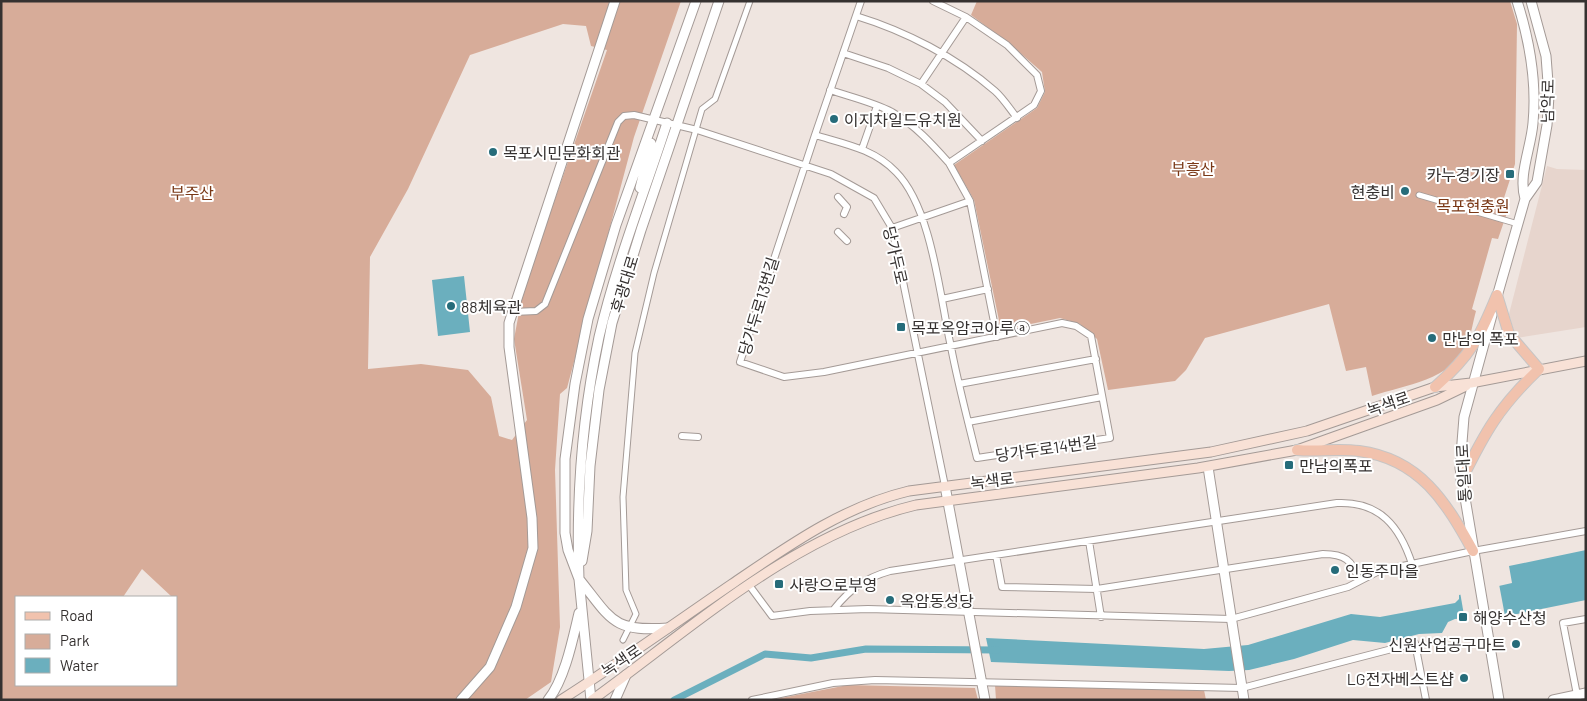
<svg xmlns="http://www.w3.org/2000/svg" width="1587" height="701" viewBox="0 0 1587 701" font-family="Barlow,'Noto Sans KR',sans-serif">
	<rect width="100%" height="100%" fill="#efe5e0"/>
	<path fill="#e7d5cd" d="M1547,166L1557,169L1586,170V327L1516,338L1509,314Z"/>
	<path fill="#d7ac99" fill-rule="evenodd" d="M1,1H681L634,137L567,388L560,394L555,470L560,627L551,682L525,700H1ZM563,24L586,26L591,46L607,50L523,291L514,339L527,420L512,440L499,436L491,397L468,370L421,364L368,369L370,257L408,189L470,55ZM142,569L172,597H176V685H16V597H123Z
		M977,1H1510L1517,24L1515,164L1503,201L1510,204L1498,239L1492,238L1472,309L1476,311C1473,322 1471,335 1467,345C1452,380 1405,385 1372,396L1366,367L1346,371L1329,304L1205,338L1186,370L1175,381L1108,390L1097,339L1080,324L1060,318L1001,330L974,200L954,165L1037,108L1045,92L1042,72L1011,45L971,15Z
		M848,685L975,688L978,700H771Z
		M995,685L1204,690L1206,700H996Z"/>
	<path fill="#6bafbe" d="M464,276L470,332L438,336L432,280Z
		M1586,550V600L1517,614L1455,619L1448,622L1442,633L1419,634L1385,643L1353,640L1294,659L1249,670L1229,671L991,662L986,638L1204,649L1248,645L1351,614L1380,617L1455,603L1459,599V595L1512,583L1509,566Z"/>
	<path fill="#efe5e0" d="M1499,584L1505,616L1465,621L1460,592Z"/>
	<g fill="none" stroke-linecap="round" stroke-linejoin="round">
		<path stroke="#6bafbe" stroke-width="7" d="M674,700L765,654L811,658L866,649L997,650"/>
		<defs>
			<path id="pedestrian" d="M1419,195L1518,224
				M623,640L636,614L626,590L623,497L635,353L654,273L702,109L715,99L750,1"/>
			<path id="minor" d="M933,1L966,17L1007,45L1037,75L1041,91L1034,105L949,163L970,201
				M856,16C905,31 956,57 995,91C1003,98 1010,109 1017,118
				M843,53L888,68L921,84L966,17
				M921,84L945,102L982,141
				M830,90C851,97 873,102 892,112C915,125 932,144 949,163
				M815,135L740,362L784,377L824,372L1062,323L1076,326L1091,336L1110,438L977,458C968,421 958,384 951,347C940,298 932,208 896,172C874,149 845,144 815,135L861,1
				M862,149L877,106
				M838,197L847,207L844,214
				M892,228L970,201L997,337
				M838,232L847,241
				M942,299L988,289
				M513,312L536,311L545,304L618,122L624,116L634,115L697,130L831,174L874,198L892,228L945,486
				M959,384L1096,359
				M968,422L1102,397
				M682,436L698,437
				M1089,541L1101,617
				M996,555L1002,587L1097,589L1323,554C1345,554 1352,560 1359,580
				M749,585L772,616L810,611L868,609L1231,619L1348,587L1379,571L1473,551L1586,531
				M834,609C850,589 865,578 890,571L1337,503C1380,501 1400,527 1412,564
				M752,700L833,683L875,680L1242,688L1415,643L1426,700
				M1578,700L1563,623L1586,619"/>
			<path id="tertiary" d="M1517,1C1530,42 1537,81 1533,123C1531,148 1518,175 1525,199
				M667,123C644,194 616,264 599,337C582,417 576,497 579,579L568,550L565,533V459L575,384L588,319L616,225L696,1
				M640,188L651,143
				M1496,300L1525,199L1537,182L1547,125L1549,96L1546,56L1531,1
				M1492,315L1464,417L1460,468L1499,700
				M1208,467L1244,700
				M945,486L985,700
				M582,561L587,531L590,466L599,390L612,323L641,230L719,1
				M579,579L591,700
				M579,579C612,620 612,632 668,628
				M461,700L490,667L516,607L533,548L532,518L509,347V323L615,1
				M548,700C565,679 573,638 579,613
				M615,700L626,675
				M1553,700L1586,693"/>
			<path id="secondary" d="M561,700C619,663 675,623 732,584C788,546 842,507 909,491L1211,452L1307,431L1435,387L1471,383L1586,361
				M592,700C692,628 794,534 916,505L1198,468L1297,450L1437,400L1466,386"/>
			<path id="primary" d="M1435,387C1471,355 1479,339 1497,295
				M1297,450C1318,452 1338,448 1359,451C1420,459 1446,502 1473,551
				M1461,481C1485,432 1499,407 1539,369L1509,334L1497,295"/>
		</defs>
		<use href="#pedestrian" stroke="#a49a96" stroke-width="7"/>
		<use href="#minor" stroke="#a49a96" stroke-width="8"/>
		<use href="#tertiary" stroke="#a49a96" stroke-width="11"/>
		<use href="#secondary" stroke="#a49a96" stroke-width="11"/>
		<use href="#primary" stroke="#c6c5c5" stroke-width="12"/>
		<use href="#pedestrian" stroke="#fff" stroke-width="5"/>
		<use href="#minor" stroke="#fff" stroke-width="6"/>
		<use href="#tertiary" stroke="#fff" stroke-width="9"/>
		<use href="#secondary" stroke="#f8e1d6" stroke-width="9"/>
		<use href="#primary" stroke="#f1c2ad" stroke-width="10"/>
	</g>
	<g fill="#266c7a" stroke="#fff" stroke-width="2">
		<circle cx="834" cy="119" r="5"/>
		<circle cx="493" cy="152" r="5"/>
		<rect x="1505" y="169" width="10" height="10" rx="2.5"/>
		<circle cx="1405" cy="191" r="5"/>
		<circle cx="451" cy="306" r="5"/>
		<rect x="896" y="322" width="10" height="10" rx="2.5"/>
		<circle cx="1432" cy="338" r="5"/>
		<rect x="1284" y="460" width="10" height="10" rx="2.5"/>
		<circle cx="1335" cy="570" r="5"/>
		<rect x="774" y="579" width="10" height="10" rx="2.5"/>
		<circle cx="890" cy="600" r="5"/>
		<rect x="1458" y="612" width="10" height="10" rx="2.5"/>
		<circle cx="1516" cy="644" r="5"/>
		<circle cx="1464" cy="678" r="5"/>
	</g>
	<g text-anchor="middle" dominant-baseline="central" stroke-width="4" stroke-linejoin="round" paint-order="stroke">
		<g font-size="16" fill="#353130" stroke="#fff">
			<text transform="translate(1547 101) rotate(-89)">남악로</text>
			<text transform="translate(896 255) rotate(77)">당가두로</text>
			<text transform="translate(624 284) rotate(-73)">후광대로</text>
			<text transform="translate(758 306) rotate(-73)">당가두로13번길</text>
			<text transform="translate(1388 403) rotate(-19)">녹색로</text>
			<text transform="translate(1046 448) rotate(-8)">당가두로14번길</text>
			<text transform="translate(1463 473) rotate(-93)">통일대로</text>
			<text transform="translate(992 480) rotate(-7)">녹색로</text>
			<text transform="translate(621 660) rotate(-34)">녹색로</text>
		</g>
		<g font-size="16" fill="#353130" stroke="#fff" text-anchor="start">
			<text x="844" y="119">이지차일드유치원</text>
			<text x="503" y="152">목포시민문화회관</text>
			<text x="1500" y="174" text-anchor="end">카누경기장</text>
			<text x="1395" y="191" text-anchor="end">현충비</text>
			<text x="461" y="306">88체육관</text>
			<text x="911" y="327">목포옥암코아루ⓐ</text>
			<text x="1442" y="338">만남의 폭포</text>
			<text x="1299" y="465">만남의폭포</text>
			<text x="1345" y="570">인동주마을</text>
			<text x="789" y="584">사랑으로부영</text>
			<text x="900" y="600">옥암동성당</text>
			<text x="1473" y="617">해양수산청</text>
			<text x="1506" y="644" text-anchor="end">신원산업공구마트</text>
			<text x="1454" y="678" text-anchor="end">LG전자베스트샵</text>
		</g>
		<g font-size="16" fill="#7a3816" stroke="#fff">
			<text x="1193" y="168">부흥산</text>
			<text x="192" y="192">부주산</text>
			<text x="1473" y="205">목포현충원</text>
		</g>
	</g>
	<rect width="1587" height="701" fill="none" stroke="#353130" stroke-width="5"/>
	<rect x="15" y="596" width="162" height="90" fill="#ffffff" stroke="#aeadac"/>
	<rect x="25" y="612" width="25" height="8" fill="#f1c2ad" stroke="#aeadac"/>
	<text x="60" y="621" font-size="15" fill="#353130">Road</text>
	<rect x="25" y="634" width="25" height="15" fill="#d7ac99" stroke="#aeadac"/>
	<text x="60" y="646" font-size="15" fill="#353130">Park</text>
	<rect x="25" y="658" width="25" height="15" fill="#6bafbe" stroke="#aeadac"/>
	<text x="60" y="671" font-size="15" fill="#353130">Water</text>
</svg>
